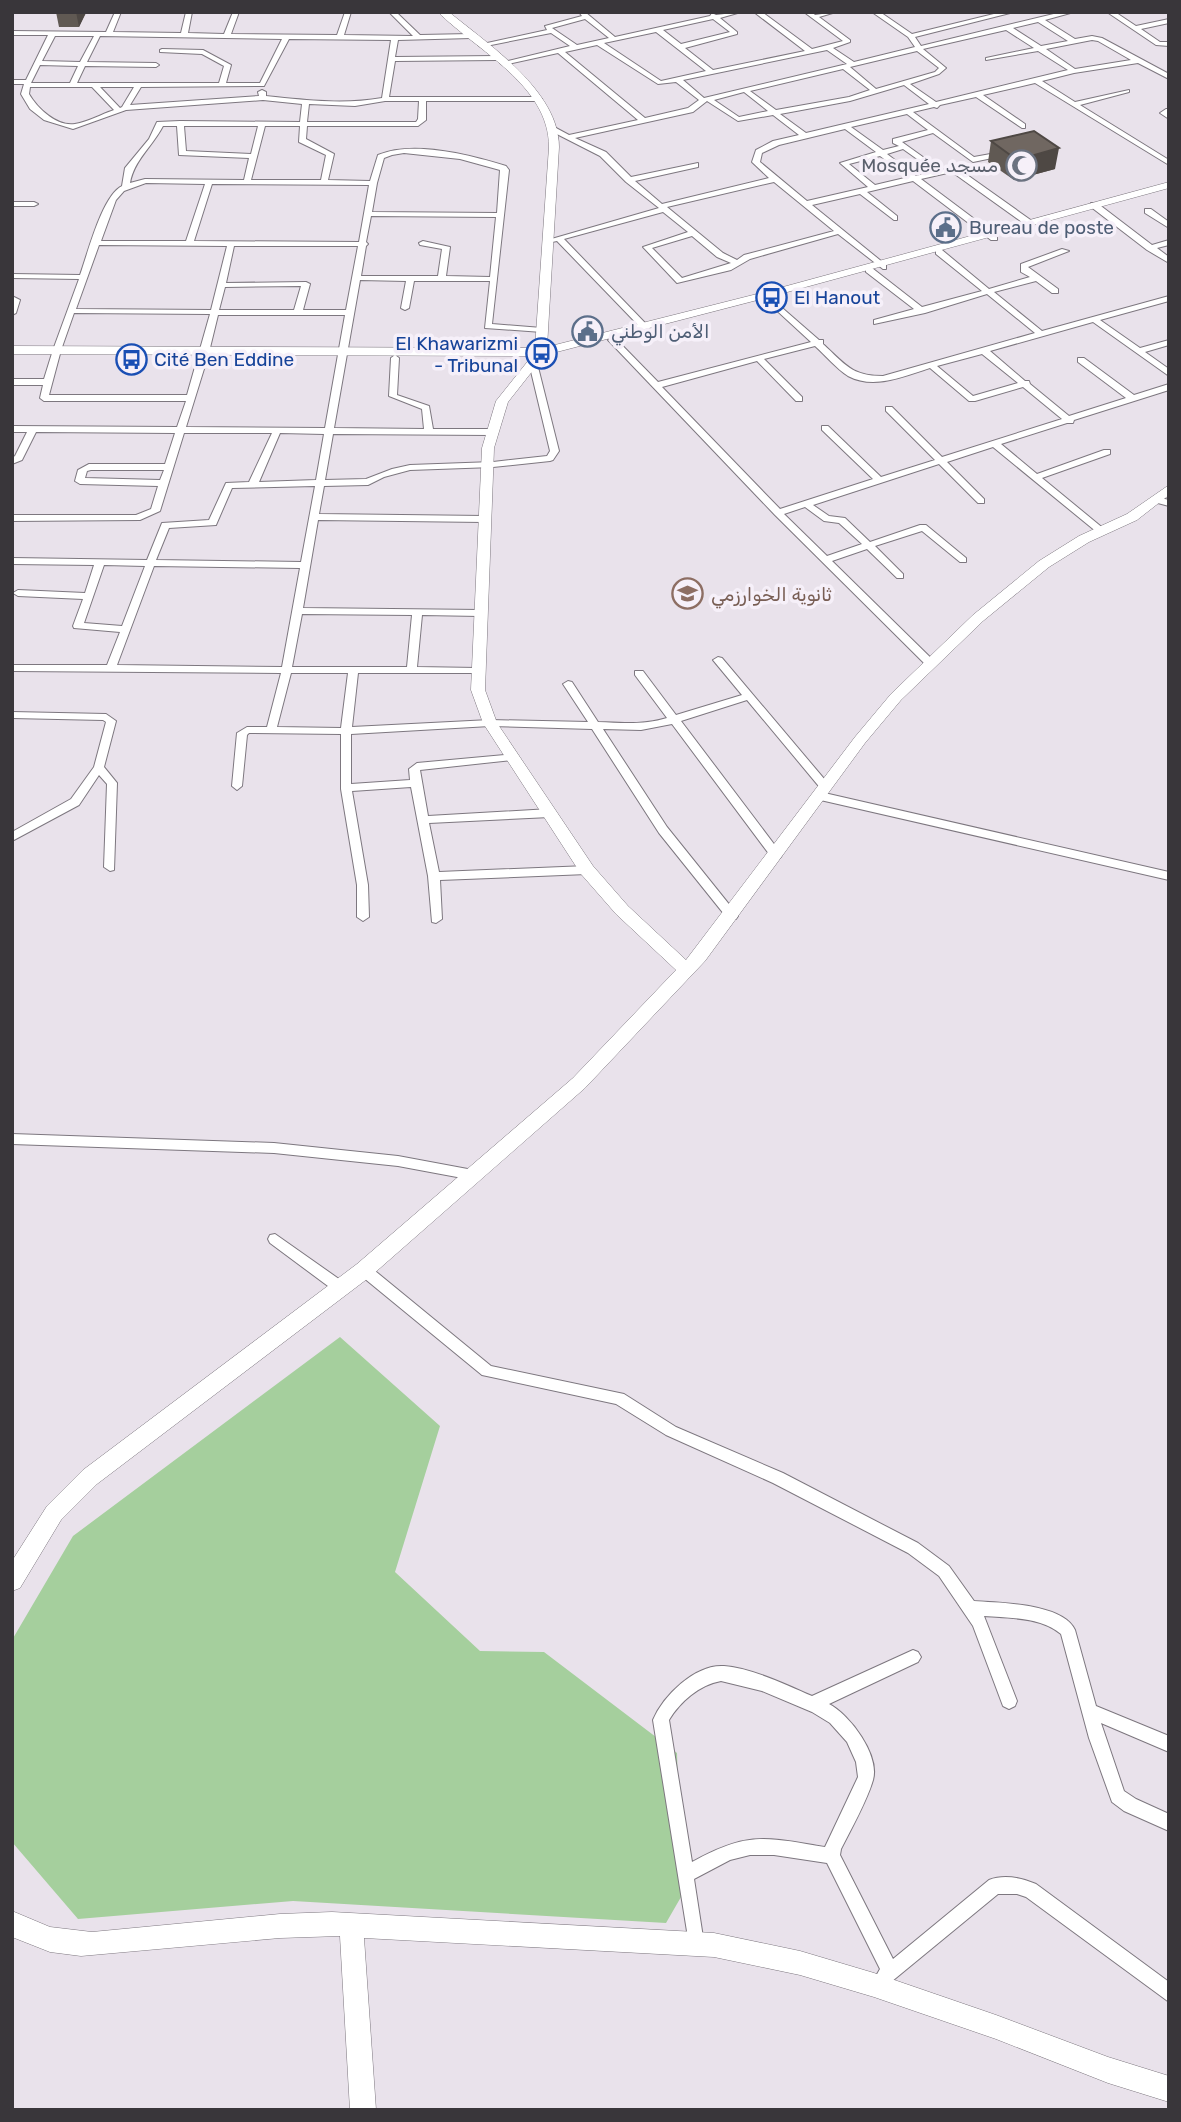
<svg xmlns="http://www.w3.org/2000/svg" width="1181" height="2122" viewBox="0 0 1181 2122" font-family="Rubik,Cairo,sans-serif">
	<rect width="100%" height="100%" fill="#e9e2eb"/>
	<path fill="#a5cf9d" d="M340,1337L440,1426L395,1572L480,1651L544,1652L677,1753L681,1897L666,1923L293,1901L78,1919L12,1842V1640L73,1536Z"/>
	<g fill="none" stroke-linecap="round" stroke-linejoin="round">
		<defs>
			<path id="street" d="M115,12H121L113,32L181,33L186,12H192L188,33L224,34L233,12H239L231,34L337,35L345,12H351L344,35L413,36L389,12H396L420,35L471,34L474,36L471,38L398,40L395,57L497,56L500,58L497,60L395,61L389,97H538L542,99L538,101H426V120L418,126H307L306,139L334,154L328,180L370,181L378,155C413,140 471,155 506,166L509,170L492,324L542,328L546,330L542,332L485,328L490,281H414L409,308L405,310L401,308L406,281L360,280L334,428L424,429L422,409L389,396L391,358L395,355L399,358L397,395L429,406L433,429H491L495,432L491,435L333,434L325,480L366,479L392,469L410,465L493,462L547,456L550,451L529,363L533,360L537,363L559,451L553,460L550,461L493,467L410,470L384,477L368,485L324,486L319,514L484,516L489,519L484,522L318,520L303,608L480,610L485,613L480,616L422,615L417,667L477,668L481,669V673H358L352,727L490,720L588,722L563,684L568,681L572,682L598,722C622,723 645,725 667,718L635,675V671H643L676,715L742,695L713,660L718,657L722,658L831,787L826,791L822,790L747,700L681,721L780,852L782,855L780,858H772L672,724L641,730L603,729L667,827L736,913L738,916L736,919H728L659,833L592,729L490,726L351,734V784L410,780L409,769L417,763L516,754L517,756L512,760L420,770L428,816L550,809L555,813L550,817L429,823L439,872L587,866L593,870L587,874L440,880L442,919L436,923L432,922L428,876L411,787L352,791L368,885L369,917L363,921L357,917V885L341,789V734L249,733L247,735L242,786L237,790L232,786L237,733L247,727H267L281,673L12,671V665H107L120,632L74,628L73,626L83,599L18,596L13,593L18,590L85,593L94,565L12,564V558L147,560L162,523L209,520L226,483L249,482L272,433H184L160,511L140,520L12,521V515H136L151,509L158,486L80,484L75,481L78,470L89,464H165L175,433L36,432L22,460L12,464V458L15,456L27,432H12V426L177,427L186,401H44L40,398L43,385H12V379H44L53,350L79,279L12,278V274L80,275C88,253 102,196 122,186L125,168L149,139L157,122L180,121L300,122L302,104L263,100L126,110L73,129L44,120L30,109L21,94L24,84H12V80H26L48,35H12V31L106,32ZM55,36H94L80,62L42,61ZM100,36L282,39L260,83H226L231,65L203,50L162,49L160,50V52L202,54L224,66L219,83H77L85,66L156,67L159,65L156,63L87,62ZM289,39L391,40L382,98C343,105 305,100 266,96V92L262,90L258,92L259,96L130,105L141,87L264,86ZM40,65L78,66L70,83H31ZM30,87H92L114,110C102,114 88,122 75,124C57,127 37,108 29,94ZM100,87H134L122,107L120,108ZM385,101H419L418,119L416,122H307L309,104L355,106ZM163,126H177L179,155L249,158L244,180L145,179L130,183C134,160 152,147 163,126ZM184,126H258L251,154L186,151ZM265,126H300L299,142L326,155L321,180H251ZM404,153L460,159L500,170L497,213L372,212L377,183L384,158L392,155ZM146,183L205,184L186,241H101L116,200L124,191ZM212,184L369,185L359,242L194,241ZM371,216L496,217L490,277L446,276L450,247L423,241L419,243L420,245L442,249L438,276H361L366,246L368,244L366,242ZM99,245L227,246L211,310L76,309ZM234,246H358L346,310H303L310,284L306,282L226,283ZM301,286L294,310H219L225,287ZM74,313L210,314L187,395H49L61,350ZM218,315H345L325,428L186,427L208,356ZM280,433L324,434L316,480L259,482ZM91,470H164L160,480L85,478L87,471ZM315,486L301,562L156,560L169,528L216,525L232,488ZM104,565L145,566L122,626L84,623ZM154,566L300,568L282,667L117,665ZM302,614L412,615L407,667H292ZM291,673H348L341,728L277,727Z
				M579,12H585L615,37L710,16L712,13L716,15L741,12L720,18L737,32V34L685,48L713,70L805,51L754,12H762L812,49L843,41L804,12H812L815,15L836,12L819,17L850,40V42L833,48L854,62L915,47L908,37L872,12H880L912,34L1002,12H1014L915,37L921,46L1062,12H1074L1045,20L1075,39L1092,36L1102,38L1169,74V79L1138,63L1074,73L1042,81L1075,102L1129,90V92L1080,105L1169,160V165L1035,83L983,95L1025,124V128H1022L976,97L940,105L937,108L934,107L913,112L974,157L1007,151V155L973,162L933,133L902,142L941,170L956,167L1032,221V225H1026L952,172L921,179L997,236V240H991L913,181L867,192L897,216V220H894L860,194L812,205L886,265V269H883L838,234L750,259L731,270L677,283L643,247L688,232L663,212L564,239L648,326L641,328L557,241L552,242L548,240L659,208L626,182L600,156L549,130L556,128L569,135L638,120L558,53L503,65L500,63L570,46L551,33L481,47L478,45L547,30L545,26L582,16ZM585,19L609,38L577,45L552,28ZM713,19L730,32L681,44L663,30ZM1038,22L1068,41L1041,46L1013,28ZM1006,30L1034,48L986,58V60L1038,51L1068,70L936,102L910,84L939,74L946,68L923,49ZM656,32L706,71L661,81L604,43ZM1092,40L1098,41L1131,60L1075,69L1046,49ZM597,45L658,84L676,82L699,100L688,108L645,118L565,52ZM827,50L847,64L704,98L683,80ZM917,51L939,68L935,72L876,89L850,67ZM843,69L870,90L849,97L776,110L750,91ZM904,85L929,104L806,133L780,114L850,101ZM744,92L768,111L739,117L714,100ZM707,101L738,121L773,115L799,135L773,141L756,150L752,162L769,178L662,204L635,181L698,167V163L631,177L606,152L575,138L693,112ZM907,114L928,130L893,139V143L899,146L883,150L851,127ZM845,129L876,152L840,163L868,187L807,201L760,162L762,153L779,145ZM903,149L934,171L916,176L887,154ZM880,156L909,177L875,185L849,164ZM774,182L834,231L744,255L737,260L723,253L667,207ZM692,236L717,257L731,263L682,278L652,248Z
				M1107,12H1115L1136,26L1169,19V23L1141,29L1160,42H1169V46L1156,45Z
				M1166,109H1169V119L1160,113Z
				M12,202H34L38,204L34,206H12Z
				M1091,203H1097L1152,245L1169,240V245L1157,248L1169,257V263L1147,250L1091,207Z
				M1145,209H1151L1169,222V228L1145,213Z
				M1062,249L1069,251L1028,267L1058,289V293H1052L1036,281L994,292L1042,331L1169,296V301L1100,320L1140,348L1169,340V345L1145,352L1169,369V376L1093,322L990,351L1025,381H1029L1030,384L1069,416L1126,398L1078,362V358H1084L1134,395L1169,384V390L1074,420L1073,423H1067L1001,444L1037,474L1104,450H1110V454L1042,478L1104,529V533H1098L993,447L947,462L984,499V503H978L939,464L813,505L829,516L845,518L870,542L920,525H926L966,558V562H960L922,531L875,546L903,574V578H897L867,549L832,561L935,662L936,664L931,667L927,666L775,515L608,340L615,338L658,382L811,342L762,297V293H765L819,340H823V344C845,364 851,376 883,376L1035,333L987,294L925,313L874,324V320L914,309L866,272V268H872L922,307L982,291L936,254V250H942L989,289L1030,277L1021,272V264ZM815,346C825,355 837,369 848,376C874,390 905,376 930,368L969,401H975L1023,387L1062,419L942,457L892,407H886V411L935,460L881,477L828,426H822V430L873,479L780,509L662,387L757,361L796,401H802V397L764,359ZM982,354L1018,383L973,396L937,366ZM805,507L824,521L839,523L862,544L827,556L784,514Z
				M12,296L20,300L16,313L12,315Z
				M1157,497L1169,500V506L1154,502L1152,500Z
				M12,712L106,714L116,721L104,767L117,783L114,870L110,871L104,867L107,784L99,775L79,805L12,841V832L71,799L94,767L106,722L103,720L12,718Z
				M820,792L1169,872V880L816,799L815,796L816,793Z
				M12,1134L274,1143L398,1156L473,1170L478,1171L479,1175L478,1179L473,1180L398,1166L274,1153L12,1144Z
				M275,1234L346,1284L348,1288L346,1292L341,1294L336,1292L270,1243L268,1239L270,1235Z
				M364,1264L369,1266L491,1366L624,1394L676,1427L783,1473L918,1543L949,1566L974,1601C999,1603 1063,1603 1075,1630L1096,1706L1169,1736V1752L1101,1723L1124,1791L1136,1799L1169,1814V1831L1124,1811L1112,1802L1089,1738L1061,1634C1041,1617 1009,1618 984,1616L1017,1701L1015,1706L1009,1709L1003,1706L973,1626L939,1576L908,1553L773,1483L666,1435L616,1404L482,1375L359,1274L357,1270L359,1266Z
				M913,1650L918,1652L921,1657L918,1662L829,1704C850,1715 880,1755 873,1780C867,1801 851,1829 841,1849L840,1855L893,1959L989,1880C1004,1874 1022,1878 1036,1884L1169,1982V2002L1026,1897L1017,1894H998L891,1982L885,1985L879,1982L876,1976L880,1969L827,1863L774,1855H750L730,1860L694,1879L704,1944L702,1950L696,1952L690,1950L653,1720C663,1696 695,1664 724,1666C751,1668 787,1685 812,1696ZM721,1681L762,1691L812,1712L830,1723L847,1742L856,1762L858,1777L825,1847C765,1837 748,1831 692,1862L669,1720C680,1702 699,1685 721,1681Z"/>
			<path id="secondary" d="M438,12H449C489,45 559,91 559,147L547,347L761,293L1169,182V188L769,297L545,355L508,402L494,448L485,690L497,723L593,866L628,906L686,960L855,737L891,694L973,615L1039,561L1079,536L1127,514L1169,485V495L1137,520L1089,542L1049,567L983,621L901,700L865,743L705,961L585,1088L371,1276L97,1484L61,1520L20,1588L12,1591V1561L47,1506L83,1470L357,1264L573,1078L676,970L616,914L581,874L483,723L471,690L482,448L496,401L532,356L12,354V346L535,348L549,147C549,85 477,51 438,12Z
				M12,1911L50,1927L92,1932L280,1914L332,1912L714,1933L800,1951L874,1973L996,2015L1108,2057L1169,2076V2102L1108,2083L996,2039L874,1997L800,1975L714,1957L364,1938L376,2110H350L340,1936L280,1938L81,1956L50,1952L12,1937Z"/>
		</defs>
		<use href="#street" stroke="#7d777f" stroke-width="2"/>
		<use href="#secondary" stroke="#7d777f" stroke-width="1"/>
		<use href="#street" fill="#fff" fill-rule="evenodd"/>
		<use href="#secondary" fill="#fff" fill-rule="evenodd"/>
	</g>
	<path fill="#605953" d="M56,12H86V13L79,27H59Z
		M991,141L1055,169L1014,180L988,162Z"/>
	<path fill="#4e4844" d="M76,12H86L79,27Z
		M1059,148L1055,169L1014,180L1017,160Z"/>
	<path fill="#706761" stroke="#4e4844" stroke-width="2" d="M1034,131L1059,148L1017,160L991,141Z"/>
	<defs>
		<symbol id="mosque-ring" viewBox="-11 -11 22 22"><circle r="9.5" fill="#f6f0f9" stroke="#6b7280" stroke-width="1.5"/><path d="M3.5-4.9A6 6 0 1 0 3.5 4.9A5 5 0 1 1 3.5-4.9Z" fill="#6b7280"/></symbol>
		<symbol id="civic-ring" viewBox="-11 -11 22 22"><circle r="9.5" fill="#f6f0f9" stroke="#5c6f8a" stroke-width="1.5"/><path d="M-.6-6.5H3V-4.5H.6V-3L4-1V1h2V6H-6V1h2V-1L-.6-3ZM-1.2 2.5V6h2.4V2.5Z" fill="#5c6f8a"/></symbol>
		<symbol id="bus-ring" viewBox="-11 -11 22 22"><circle r="9.5" fill="#f6f0f9" stroke="#1a4fb4" stroke-width="1.5"/><path d="M-5-6H5V4H4V6H2V4H-2V6H-4V4H-5ZM-3.5-4V0h7V-4ZM-3.5 1.2v1.5H-2V1.2ZM2 1.2v1.5H3.5V1.2Z" fill="#1a4fb4"/></symbol>
		<symbol id="school-ring" viewBox="-11 -11 22 22"><circle r="9.5" fill="#f6f0f9" stroke="#8d6e63" stroke-width="1.5"/><path d="M0-5L7-2L0 1L-7-2ZM-4 1L0 2.5L4 1V4Q0 6-4 4Z" fill="#8d6e63"/></symbol>
	</defs>
	<g fill-rule="evenodd">
		<use href="#mosque-ring" x="1004" y="148" width="35" height="35"/>
		<use href="#civic-ring" x="928" y="210" width="35" height="35"/>
		<use href="#bus-ring" x="754" y="280" width="35" height="35"/>
		<use href="#civic-ring" x="570" y="314" width="35" height="35"/>
		<use href="#bus-ring" x="524" y="336" width="35" height="35"/>
		<use href="#bus-ring" x="114" y="342" width="35" height="35"/>
		<use href="#school-ring" x="670" y="576" width="35" height="35"/>
	</g>
	<g text-anchor="middle" dominant-baseline="central" stroke-width="7" stroke-linejoin="round" paint-order="stroke">
		<g font-size="19" fill="#5b616d" stroke="#f6f0f9" text-anchor="end">
			<text x="998" y="165">Mosquée مسجد</text>
		</g>
		<g font-size="19" fill="#4e5e75" stroke="#f6f0f9" text-anchor="start">
			<text x="969" y="227">Bureau de poste</text>
			<text x="611" y="331">الأمن الوطني</text>
		</g>
		<g font-size="19" fill="#164399" stroke="#f6f0f9" text-anchor="start">
			<text x="794" y="297">El Hanout</text>
			<text x="518" y="343" text-anchor="end">El Khawarizmi<tspan x="518" dy="22">- Tribunal</tspan></text>
			<text x="154" y="359">Cité Ben Eddine</text>
		</g>
		<g font-size="19" fill="#785e54" stroke="#f6f0f9" text-anchor="start">
			<text x="711" y="594">ثانوية الخوارزمي</text>
		</g>
	</g>
	<rect width="1181" height="2122" fill="none" stroke="#39363a" stroke-width="28"/>
</svg>
